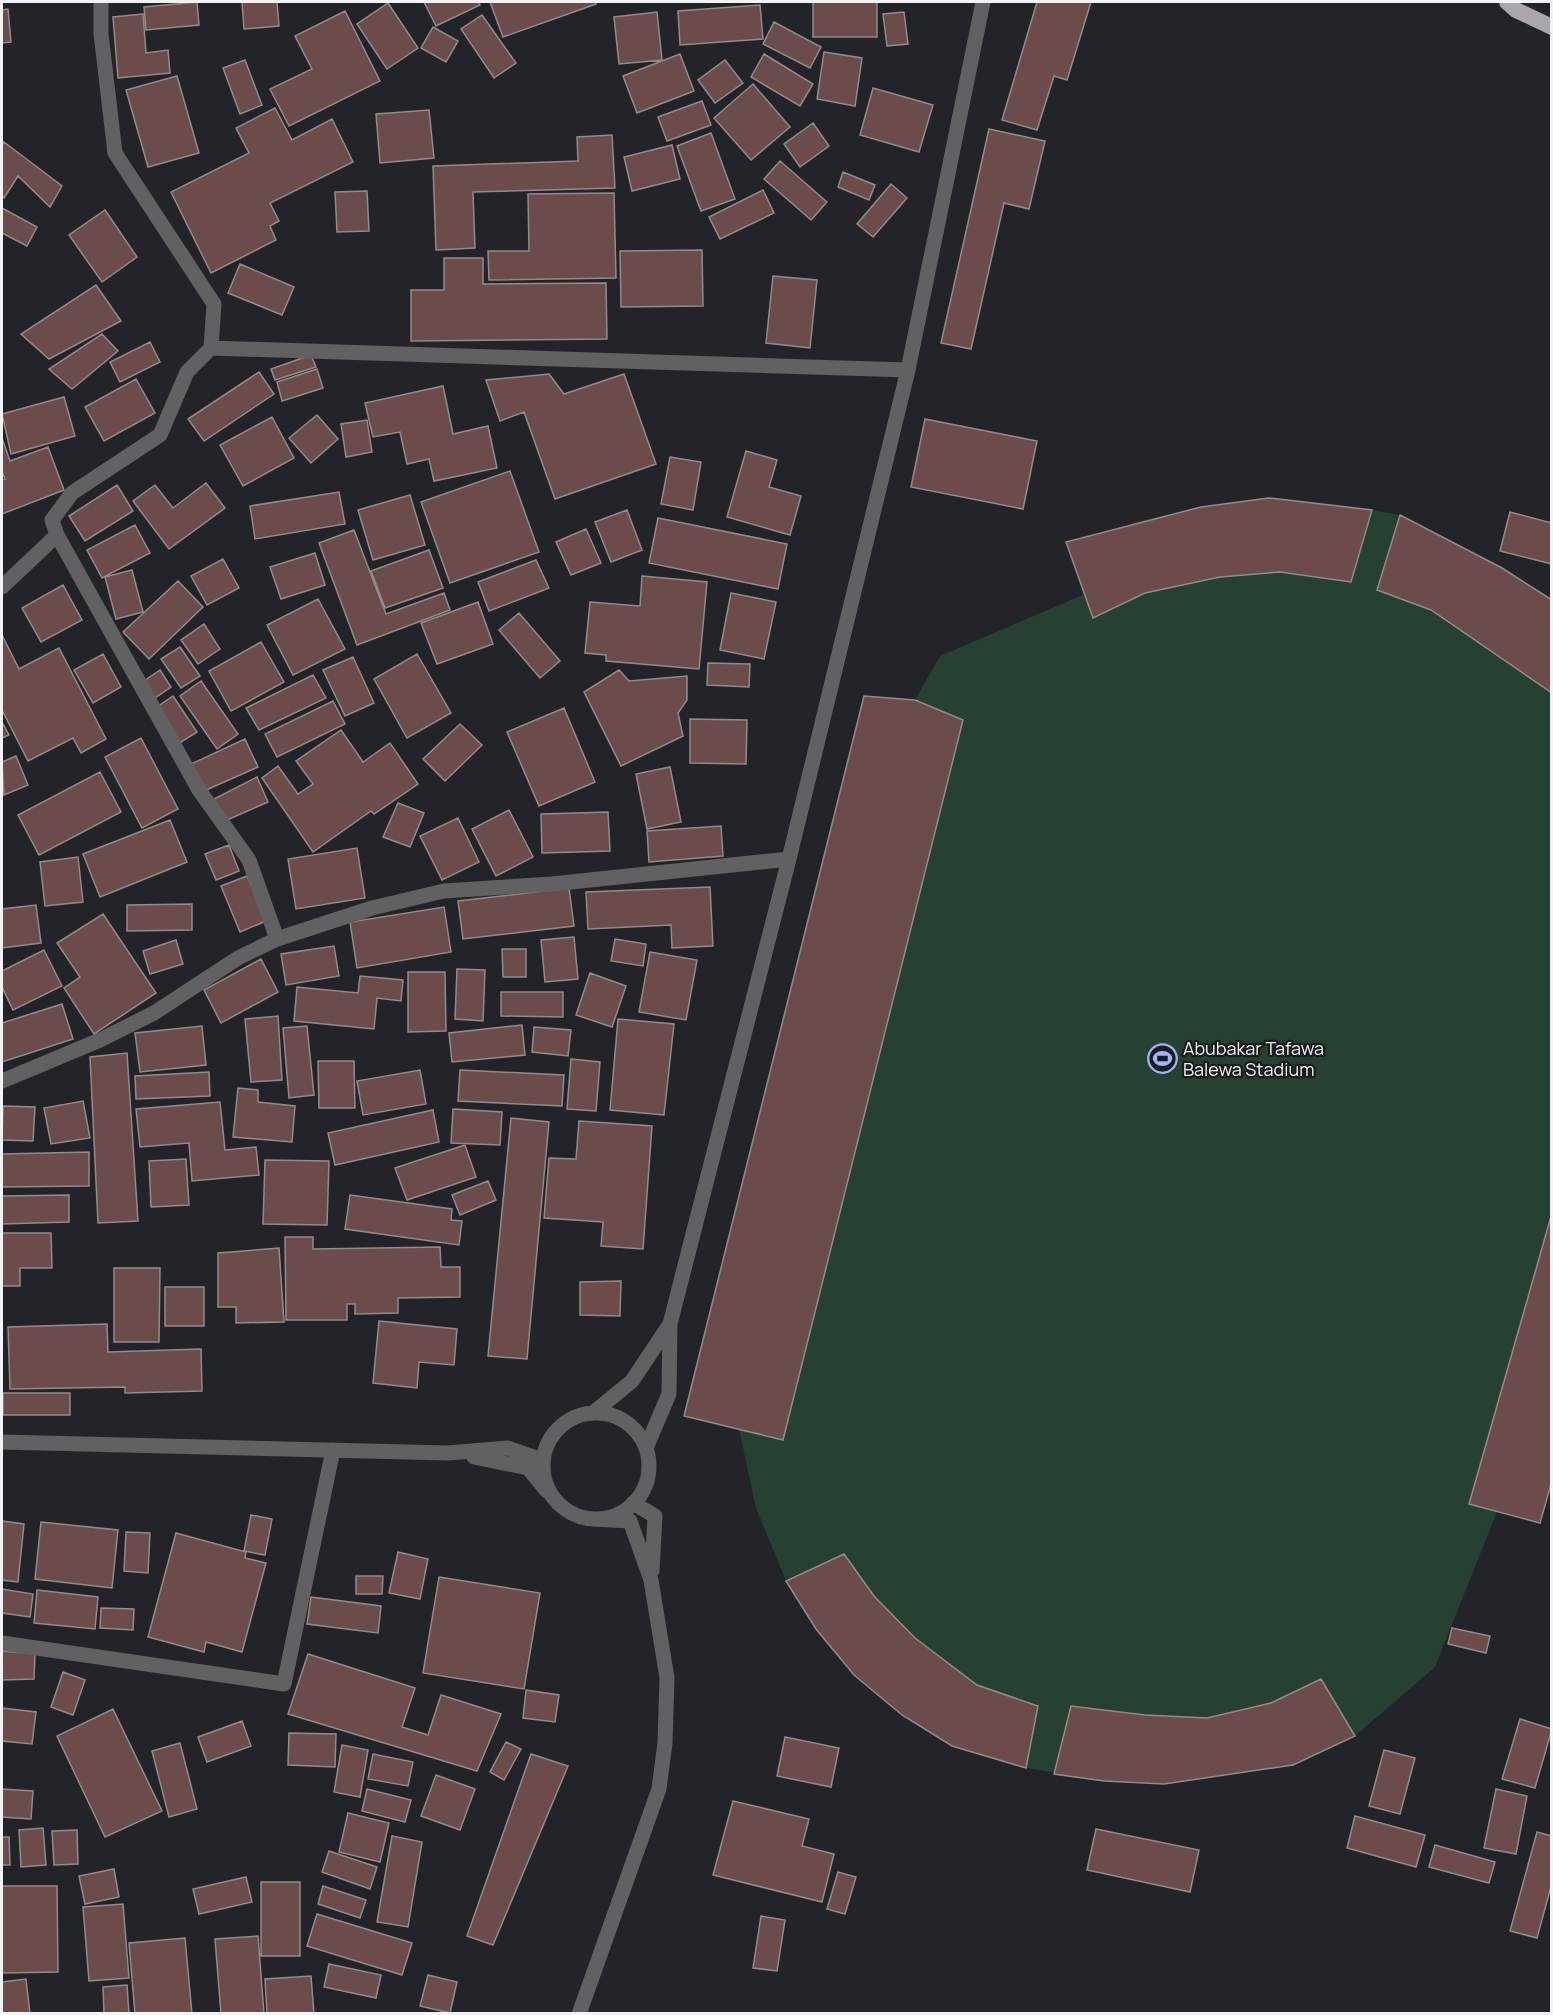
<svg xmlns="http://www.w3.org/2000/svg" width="1553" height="2015" viewBox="0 0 1553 2015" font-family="Manrope,sans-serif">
	<rect width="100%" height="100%" fill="#222429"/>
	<path fill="#264032" d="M1269,498L1372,510L1400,515L1502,568L1551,600V1481L1540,1523L1497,1512L1435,1667L1355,1736L1293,1765L1164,1784L1104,1781L1026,1768L952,1746L854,1675L816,1629L786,1581L756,1508L739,1429L684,1416L864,696L915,700L940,656L1085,594L1133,523L1201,507Z"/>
	<path fill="#6c4c4b" stroke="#938b8b" stroke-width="1.5" d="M197,2L199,25L146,30L144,7Z
		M242,2H277L279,26L244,29Z
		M424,2H478L480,5L436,26Z
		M490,2H595L596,4L503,37Z
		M813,2H877V37H813Z
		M1037,2H1091L1067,80L1054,76L1037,130L1002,120Z
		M388,3L418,48L387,69L357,24Z
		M760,5L763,39L680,45L678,11Z
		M8,9L11,42L2,43V10Z
		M345,11L380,81L289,126L270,89L312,69L295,36Z
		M657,12L662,60L619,64L614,17Z
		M904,12L908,44L887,46L883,14Z
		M143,14L146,53L168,50L170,73L118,78L113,17Z
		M482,15L516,63L494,78L461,29Z
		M774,22L821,47L810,68L763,44Z
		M433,27L458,41L446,62L421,48Z
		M824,52L862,58L855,106L817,99Z
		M680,54L694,91L637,113L623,76Z
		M764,54L813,84L800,106L751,77Z
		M245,60L262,105L240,114L223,68Z
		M725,60L743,83L715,103L698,80Z
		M177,76L199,153L148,167L126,90Z
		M753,84L790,127L751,160L714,118Z
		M873,88L933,105L919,152L860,135Z
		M702,101L711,125L667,141L658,117Z
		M275,108L292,140L332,119L353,162L270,203L279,221L270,226L276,240L211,273L171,192L249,153L236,128Z
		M429,110L434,158L380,163L376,114Z
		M813,123L829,146L800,167L784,144Z
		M989,129L1045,141L1029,209L1004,203L971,349L941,343Z
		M711,133L735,199L701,211L677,146Z
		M612,135L615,188L473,192L475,248L436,250L433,166L578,161L577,137Z
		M4,142L62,186L50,207L18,176L4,198L2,196V146Z
		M672,145L680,179L632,191L624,157Z
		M780,161L827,202L811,220L764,179Z
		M843,172L875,185L869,200L838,187Z
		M891,184L907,198L873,237L857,224Z
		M763,190L774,213L720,239L709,217Z
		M367,191L369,231L337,232L335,192Z
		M614,193L616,278L489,280L488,251H529L528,194Z
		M2,208L37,227L27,246L2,233Z
		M105,210L137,257L102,282L69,235Z
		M702,250L703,306L621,307L620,251Z
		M444,258H483V284L606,283L607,339L411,341V290H444Z
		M240,264L294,287L282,315L228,293Z
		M773,276L817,280L810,348L766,343Z
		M96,285L121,321L49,359L21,334Z
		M102,334L118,351L72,389L49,369Z
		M150,342L160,362L120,382L110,362Z
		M311,355L316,367L275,380L271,369Z
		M317,369L323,388L282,401L277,382Z
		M259,372L274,394L204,441L188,419Z
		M549,374L564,394L624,374L656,464L555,499L524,412L500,421L486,380Z
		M136,379L155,413L104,441L85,407Z
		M443,386L453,434L488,426L497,468L434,481L429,459L407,464L400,432L373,437L365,403Z
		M64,397L75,436L11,454L2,414Z
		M317,415L338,439L311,463L289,438Z
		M272,417L294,458L243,486L220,445Z
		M925,419L1037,441L1023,509L911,487Z
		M367,420L372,452L346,457L341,424Z
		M2,438L10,461L48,447L64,490L2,514V480L5,479L2,471Z
		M746,451L777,460L769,487L801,496L790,535L727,517Z
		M670,457L701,462L693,510L661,504Z
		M510,471L539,552L450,583L421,502Z
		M206,483L225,508L169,549L133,501L155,485L173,508Z
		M117,485L133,511L85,541L69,516Z
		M339,492L345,524L255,539L250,506Z
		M410,495L425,545L373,560L358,510Z
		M1269,498L1372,510L1351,582L1280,572L1220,577L1145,593L1093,618L1066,542L1201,507Z
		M627,510L642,550L611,562L595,522Z
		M1510,512L1552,523V564L1500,551Z
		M1400,515L1502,568L1552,600V693L1431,610L1377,590Z
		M658,518L787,544L778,589L649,563Z
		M135,525L150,553L102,578L87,550Z
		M586,529L601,563L571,575L556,542Z
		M354,530L386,614L444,593L450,610L357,645L319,543Z
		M429,550L443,588L385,608L371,571Z
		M315,553L325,585L281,599L270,567Z
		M223,559L239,588L207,605L191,576Z
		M536,560L549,588L489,611L478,582Z
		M132,570L143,612L116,619L105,577Z
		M642,576L707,582L699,669L606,661V655L585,653L590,602L640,606Z
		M178,581L203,607L149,659L123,632Z
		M63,585L82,620L41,642L22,608Z
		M731,593L776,602L764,659L720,650Z
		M318,599L345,649L293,675L267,625Z
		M478,602L493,644L437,664L421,623Z
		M519,613L560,661L540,678L499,630Z
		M204,624L220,649L198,664L181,640Z
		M2,635L19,669L59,648L106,739L81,753L73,738L28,761L2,710Z
		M261,642L284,682L231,711L209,671Z
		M180,647L200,676L181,688L161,659Z
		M103,654L121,687L93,703L74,670Z
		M417,654L451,713L407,738L374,679Z
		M353,657L374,703L345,716L323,670Z
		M708,663L750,664L749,687L707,685Z
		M160,670L171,687L155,698L144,681Z
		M619,670L629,681L687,676V700L678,713L683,736L621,766L584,692Z
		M313,675L326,698L259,730L246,708Z
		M201,681L238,734L217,749L180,696Z
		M173,696L197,732L178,744L154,709Z
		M864,696L915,700L963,720L783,1440L684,1416Z
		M333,701L345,724L277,757L265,734Z
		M564,708L595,782L539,806L507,732Z
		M690,719L747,720L746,764L690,763Z
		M2,722L9,735L2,738Z
		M460,724L482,745L445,781L423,759Z
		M341,730L363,762L390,743L418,784L374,814L371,811L313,852L262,778L278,766L298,794L313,784L296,761Z
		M141,738L178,809L142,828L105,757Z
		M245,739L258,767L204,791L191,764Z
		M16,756L28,785L4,795L2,762Z
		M670,767L681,822L647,829L636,774Z
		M100,772L121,812L39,855L18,815Z
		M257,777L268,802L225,821L212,800Z
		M398,803L424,813L410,847L383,837Z
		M509,810L533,857L496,876L472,829Z
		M608,812L610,851L542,853L541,814Z
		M458,818L479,862L442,880L420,836Z
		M170,820L187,862L100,897L83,854Z
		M721,826L723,856L649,862L647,831Z
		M229,845L239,871L216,880L205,854Z
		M357,848L365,898L296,909L288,859Z
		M78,857L83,902L45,906L40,862Z
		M247,876L266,921L240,932L221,886Z
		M710,887L713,946L672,948L671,925L588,929L586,892Z
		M569,888L574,926L463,939L458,901Z
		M192,904V930L127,931V905Z
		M36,905L41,943L2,948V909Z
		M444,907L451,952L357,968L350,922Z
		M103,914L156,993L94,1034L64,988L80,977L57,943Z
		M574,937L578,979L545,982L541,940Z
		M615,939L646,944L643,966L611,961Z
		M176,940L183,964L150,974L143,951Z
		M334,946L339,976L286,985L281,954Z
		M502,949H526V977H503Z
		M44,950L62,986L13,1010L2,987V971Z
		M650,952L697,960L686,1020L639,1012Z
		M261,959L278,992L221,1023L204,990Z
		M457,969L485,970L483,1021L455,1019Z
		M408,972H445L446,1031L408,1032Z
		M590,973L626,986L612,1027L576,1015Z
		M360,976L403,980L401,1001L377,998L374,1029L294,1021L297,987L358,993Z
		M501,992H563V1017L501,1016Z
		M62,1004L73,1039L2,1062V1023Z
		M278,1016L282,1080L251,1082L245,1019Z
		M618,1019L674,1024L664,1115L610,1110Z
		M522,1025L525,1055L452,1062L449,1033Z
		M202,1026L206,1065L140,1072L135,1033Z
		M307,1026L314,1095L289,1098L283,1028Z
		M534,1027L571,1030L568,1056L532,1052Z
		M127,1053L138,1221L98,1223L90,1057Z
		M571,1059L600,1062L596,1111L567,1109Z
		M318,1061H354L355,1108H319Z
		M420,1070L426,1104L363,1115L357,1081Z
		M460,1070L564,1075L562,1106L458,1101Z
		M209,1072L210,1096L136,1099L135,1076Z
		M238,1088L258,1090V1102L295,1106L292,1142L233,1137Z
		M83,1101L90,1138L51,1144L44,1108Z
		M220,1102L225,1150L256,1147L259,1175L192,1181L189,1143L140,1147L136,1109Z
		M3,1106L35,1107L33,1141L2,1140Z
		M453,1109L502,1112L500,1145L451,1143Z
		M433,1110L439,1142L335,1165L328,1133Z
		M511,1118L549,1122L527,1359L488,1356Z
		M579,1121L652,1126L643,1249L601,1246L603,1222L544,1218L549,1158L576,1159Z
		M465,1145L476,1177L407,1200L395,1168Z
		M89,1152V1186L2,1187V1154Z
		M186,1159L189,1205L151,1207L149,1161Z
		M265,1160L329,1161L327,1225L263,1224Z
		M488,1181L496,1200L460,1215L452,1195Z
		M69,1195V1222L2,1224V1196Z
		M350,1195L452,1209L451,1220L462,1221L459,1245L345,1229Z
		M1552,1213V1481L1540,1523L1469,1504Z
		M2,1233H51L52,1268H20V1286H2Z
		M285,1237H313V1249L440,1247L441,1267H460V1297L398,1298V1313L355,1314V1304H347V1320H286Z
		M279,1248L284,1322L236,1323V1307H218V1253Z
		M114,1268H160L159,1342H114Z
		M621,1281L620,1316L580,1315V1282Z
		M165,1287H204V1326H165Z
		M379,1321L457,1329L454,1365L419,1362L417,1388L373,1383Z
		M107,1324L108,1352L201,1349L202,1391L125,1393V1387L10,1389L8,1327Z
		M3,1393H70V1415H3Z
		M251,1515L272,1519L265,1555L244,1551Z
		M2,1521L24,1524L18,1582L2,1580Z
		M41,1522L118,1530L112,1588L35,1579Z
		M126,1532L150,1533L148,1573L124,1571Z
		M176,1533L246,1552L245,1558L266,1563L242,1652L206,1642L204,1652L148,1637Z
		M398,1552L428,1559L420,1599L389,1593Z
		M844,1554L874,1596L915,1638L977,1685L1038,1706L1026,1768L952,1746L902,1715L854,1675L816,1629L786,1581Z
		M356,1576H383L382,1594H356Z
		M439,1577L540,1593L524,1689L423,1673Z
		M2,1589L33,1594L30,1617L2,1613Z
		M37,1590L98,1597L95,1629L34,1623Z
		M311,1597L381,1606L378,1633L307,1624Z
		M101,1608L134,1609L133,1630L100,1628Z
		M1452,1628L1490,1636L1486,1653L1448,1644Z
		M2,1651L35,1654L34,1679L2,1680Z
		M308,1654L415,1688L402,1727L428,1735L441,1695L501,1714L477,1771L288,1714Z
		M63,1672L85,1680L73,1715L51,1707Z
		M1321,1679L1355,1736L1293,1765L1164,1784L1104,1781L1054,1774L1071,1706L1145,1715L1207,1718L1271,1703Z
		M526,1690L559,1695L555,1722L523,1718Z
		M2,1708L36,1712L32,1744L2,1741Z
		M113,1709L162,1811L105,1837L57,1736Z
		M1520,1719L1552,1729L1535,1788L1502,1779Z
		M242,1721L251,1746L207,1762L198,1737Z
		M289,1733L336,1734L335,1767L288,1765Z
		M785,1737L839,1748L831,1787L777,1776Z
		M506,1742L521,1749L504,1780L490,1772Z
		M180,1743L197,1809L169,1817L152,1751Z
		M342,1745L368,1750L360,1797L334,1792Z
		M1384,1750L1415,1758L1400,1814L1369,1806Z
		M373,1754L413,1762L408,1786L368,1779Z
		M531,1754L568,1766L493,1945L467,1936Z
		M436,1775L475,1789L460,1830L421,1816Z
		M2,1789L33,1791L31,1819L2,1817Z
		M367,1789L411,1800L405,1822L362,1811Z
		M1496,1789L1527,1796L1516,1854L1484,1848Z
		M733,1801L809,1819L802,1846L834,1854L822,1902L713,1875Z
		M348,1813L389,1823L380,1862L339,1852Z
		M1355,1816L1425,1835L1416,1867L1347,1848Z
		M43,1828L46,1865L21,1867L19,1830Z
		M1096,1829L1199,1850L1190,1892L1087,1870Z
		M77,1830L78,1864L54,1865L52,1831Z
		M1537,1832L1552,1836V1883L1537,1938L1510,1931Z
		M392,1836L422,1842L408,1927L377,1922Z
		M2,1837H9L10,1865H2Z
		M1435,1845L1495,1862L1489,1883L1429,1867Z
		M329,1851L377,1867L370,1889L322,1872Z
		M114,1869L119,1897L85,1904L79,1876Z
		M838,1872L856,1877L845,1914L827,1909Z
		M246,1877L252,1902L199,1914L193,1889Z
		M261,1882H300V1956H261Z
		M2,1886H57L58,1972L2,1973Z
		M323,1886L366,1900L360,1918L318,1904Z
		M123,1904L129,1978L89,1981L83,1907Z
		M317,1914L412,1943L402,1975L307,1946Z
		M761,1916L785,1920L777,1971L753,1968Z
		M258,1936L264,2014H221L215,1939Z
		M185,1938L192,2014H135L129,1943Z
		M329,1964L381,1975L376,1998L324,1987Z
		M428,1975L457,1982L450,2013L420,2006Z
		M311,1976L314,2014H267L265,1979Z
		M26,1979L30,2014H2V1982Z
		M127,1985L129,2014H104L103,1987Z"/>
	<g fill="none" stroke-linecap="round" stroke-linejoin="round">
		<path stroke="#616062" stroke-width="15" d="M211,348L908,370
			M57,535L199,790L249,860L277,939
			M2,587L57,535L52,520L72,493L160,435L187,372L211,348L214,304L115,153L101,34V2
			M2,1081L100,1040L154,1013L238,958L277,939L372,908L444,891L552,884L789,859
			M593,1413L632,1381L670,1324
			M543 1466a53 53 0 1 1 106 0a53 53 0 1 1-106 0Z
			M2,1442L448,1453L508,1448L542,1460
			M646,1448L669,1394L670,1324L789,859L908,370L983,2
			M474,1457L528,1468L547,1491
			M633,1503L655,1516L652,1571
			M2,1643L284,1684L333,1450
			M579,2014L659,1789L665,1743L667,1678L651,1580L630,1521L592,1519"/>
		<path stroke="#aaa6ac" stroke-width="16" d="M1507,2L1516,10L1552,27"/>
	</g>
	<defs>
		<symbol id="stadium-ring" viewBox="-11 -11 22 22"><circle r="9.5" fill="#191b1f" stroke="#a3b2fd" stroke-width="1.5"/><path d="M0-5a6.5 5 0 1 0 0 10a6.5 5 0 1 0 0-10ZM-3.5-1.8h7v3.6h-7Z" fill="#a3b2fd"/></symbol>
	</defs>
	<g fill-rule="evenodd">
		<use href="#stadium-ring" x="1146" y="1042" width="33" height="33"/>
	</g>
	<g text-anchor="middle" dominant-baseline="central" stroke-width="4.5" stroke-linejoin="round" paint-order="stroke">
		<g font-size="18" fill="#f1f3f6" stroke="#191b1f" text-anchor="start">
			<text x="1183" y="1048">Abubakar Tafawa<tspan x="1183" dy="21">Balewa Stadium</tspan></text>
		</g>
	</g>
	<rect width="1553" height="2015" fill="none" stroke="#f1f3f6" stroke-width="6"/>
</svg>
